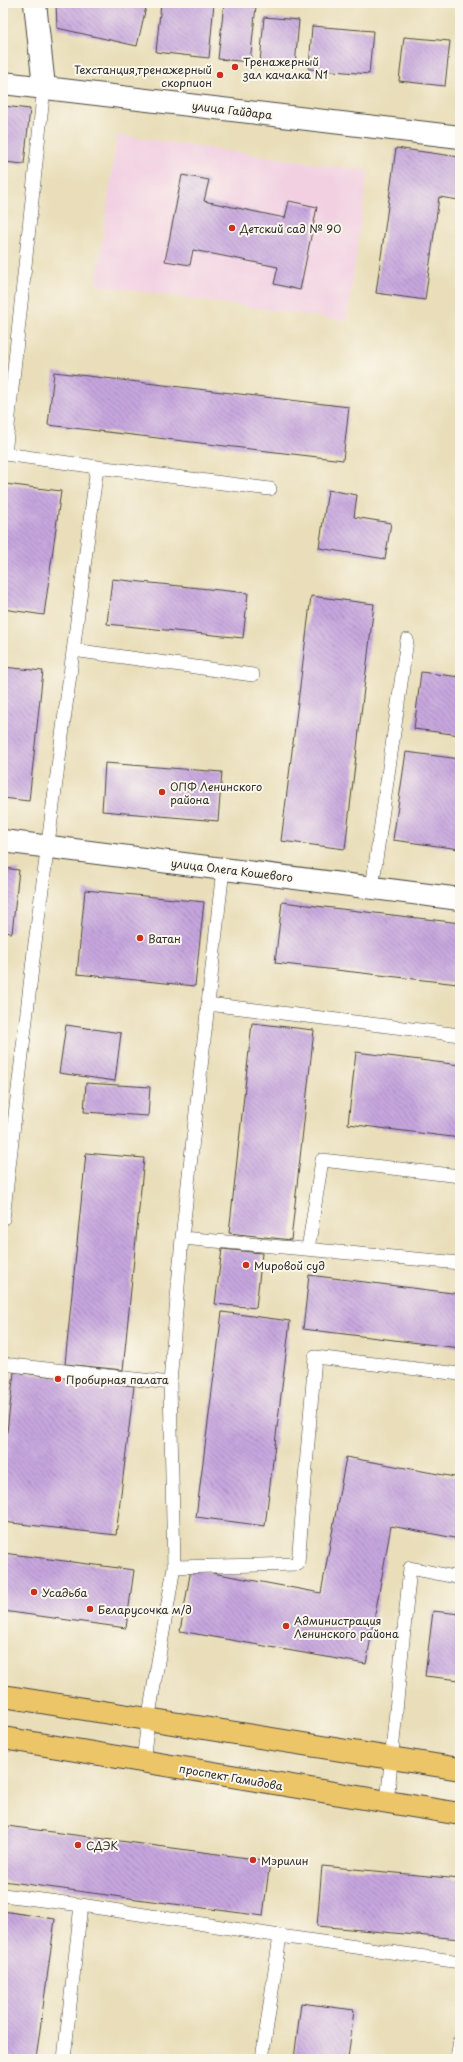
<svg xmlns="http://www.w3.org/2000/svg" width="463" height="2062" viewBox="0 0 463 2062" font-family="'Playpen Sans',sans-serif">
	<defs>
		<pattern id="building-back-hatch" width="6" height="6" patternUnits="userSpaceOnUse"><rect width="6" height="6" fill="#c6a6de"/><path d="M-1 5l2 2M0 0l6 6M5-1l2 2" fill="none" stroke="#a187b4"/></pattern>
	</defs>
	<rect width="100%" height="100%" fill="#fbf7ec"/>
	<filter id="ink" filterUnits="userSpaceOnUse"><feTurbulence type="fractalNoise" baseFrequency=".025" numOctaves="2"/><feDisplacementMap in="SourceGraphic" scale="8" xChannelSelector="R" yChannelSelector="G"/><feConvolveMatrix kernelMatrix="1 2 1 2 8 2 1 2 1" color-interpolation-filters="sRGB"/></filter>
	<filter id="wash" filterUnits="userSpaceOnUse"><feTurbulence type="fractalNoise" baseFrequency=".012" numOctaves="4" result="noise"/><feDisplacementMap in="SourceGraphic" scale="16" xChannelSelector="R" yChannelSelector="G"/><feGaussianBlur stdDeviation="0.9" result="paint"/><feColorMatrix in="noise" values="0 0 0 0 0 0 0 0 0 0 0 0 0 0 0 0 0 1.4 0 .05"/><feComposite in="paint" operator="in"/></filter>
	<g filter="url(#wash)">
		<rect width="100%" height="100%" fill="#e9deb9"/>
		<path fill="#f2d0e2" d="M117,135L368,171L347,321L96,285Z"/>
		<g id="blocks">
			<path fill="url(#building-back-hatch)" d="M56,3H147L137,46L57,28Z
				M161,3H214L209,58L156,52Z
				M224,3L256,6L250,62L218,59Z
				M264,17L299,20L295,66L260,63Z
				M312,26L373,31L369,74L309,69Z
				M404,37L450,41L445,86L399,81Z
				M3,106L30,109L24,164L3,162Z
				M396,148L460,157L459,200L439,197L425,300L376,293Z
				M182,175L209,180L204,201L285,218L289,201L317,207L300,290L274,284L278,267L193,250L190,265L165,261Z
				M54,372L349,407L343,460L48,425Z
				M5,484L61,491L44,615L3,609V501Z
				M328,490L357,495L354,517L391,523L385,559L319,548Z
				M112,579L248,593L243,638L107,624Z
				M311,596L374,604L345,849L281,841Z
				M3,667L43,671L29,801L3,798Z
				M421,672L460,677V735L414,729Z
				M406,752L460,759V849L393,840Z
				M105,763L222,772L218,821L102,811Z
				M3,868L19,870L12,933L3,932Z
				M85,890L204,902L195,986L77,974Z
				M282,902L460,923V964L458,984L275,963Z
				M252,1023L314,1030L291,1240L229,1233Z
				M66,1025L121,1033L115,1081L59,1073Z
				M356,1052L460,1065V1138L348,1124Z
				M86,1083L150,1087L148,1116L84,1112Z
				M86,1153L144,1158L123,1370L65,1364Z
				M222,1249L262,1253L256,1308L215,1304Z
				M309,1275L460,1294V1348L303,1329Z
				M222,1312L290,1321L265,1526L196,1517Z
				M14,1372L134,1386L116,1535L3,1522V1465Z
				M346,1457L460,1478V1539L391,1526L366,1664L180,1631L191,1569L321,1593Z
				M3,1553L134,1570L126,1628L3,1611Z
				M433,1611L460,1614V1680L425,1676Z
				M7,1826L270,1861L263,1916L3,1881V1855Z
				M322,1866L460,1879V1939L317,1926Z
				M3,1911L55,1919L36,2059H3Z
				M301,2003L354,2010L348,2059H294Z"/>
		</g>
	</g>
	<g filter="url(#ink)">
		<use href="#blocks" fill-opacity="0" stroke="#484640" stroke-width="1"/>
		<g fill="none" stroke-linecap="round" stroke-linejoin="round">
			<defs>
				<path id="lane" d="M97,467L270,489
					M73,650L253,675
					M372,888L407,640
					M208,1004L460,1035
					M3,1219L34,951L97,467L5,454L44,87
					M182,1238L460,1263
					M308,1249L322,1160L460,1176
					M3,1364L170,1383
					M174,1567L298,1564L315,1357L460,1374
					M143,1761L148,1721L174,1567L170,1383L182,1238L223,869
					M387,1803L410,1568L460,1578
					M3,1895L81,1905L64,2059
					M81,1905L280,1936L262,2059
					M280,1936L460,1962
					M457,2059L460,2040"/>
				<path id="street" d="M35,3L44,87
					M3,83L460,137
					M3,841L460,899"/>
				<path id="primary" d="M3,1696L460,1769
					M3,1738L460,1814"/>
			</defs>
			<use href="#lane" stroke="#484640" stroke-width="14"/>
			<use href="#street" stroke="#484640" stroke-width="24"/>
			<use href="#primary" stroke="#484640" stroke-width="24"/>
			<use href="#lane" stroke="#fff" stroke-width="13"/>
			<use href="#street" stroke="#fff" stroke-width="22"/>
			<use href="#primary" stroke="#edc569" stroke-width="22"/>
		</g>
	</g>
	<g fill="#c8321e" stroke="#fbf7ec" stroke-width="1.5">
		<circle cx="235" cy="67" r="4"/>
		<circle cx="220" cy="75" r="4"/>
		<circle cx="232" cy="228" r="4"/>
		<circle cx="162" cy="792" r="4"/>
		<circle cx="140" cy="938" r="4"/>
		<circle cx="246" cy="1265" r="4"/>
		<circle cx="58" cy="1379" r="4"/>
		<circle cx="34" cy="1592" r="4"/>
		<circle cx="90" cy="1609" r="4"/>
		<circle cx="286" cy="1626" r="4"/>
		<circle cx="78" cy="1845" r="4"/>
		<circle cx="253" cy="1860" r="4"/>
	</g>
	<g text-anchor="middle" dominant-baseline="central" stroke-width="4" stroke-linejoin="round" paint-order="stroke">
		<g font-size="11" fill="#2b2b2b" stroke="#fbf7ec" text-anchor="start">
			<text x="243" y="61">Тренажерный<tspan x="243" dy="13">зал качалка N1</tspan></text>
			<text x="212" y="69" text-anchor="end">Техстанция,тренажерный<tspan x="212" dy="13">скорпион</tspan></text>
			<text x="240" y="228">Детский сад № 90</text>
			<text x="170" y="786">ОПФ Ленинского<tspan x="170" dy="13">района</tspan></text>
			<text x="148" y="938">Ватан</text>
			<text x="254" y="1265">Мировой суд</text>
			<text x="66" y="1379">Пробирная палата</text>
			<text x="42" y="1592">Усадьба</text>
			<text x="98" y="1609">Беларусочка м/д</text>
			<text x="294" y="1620">Администрация<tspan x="294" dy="13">Ленинского района</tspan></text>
			<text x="86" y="1845">СДЭК</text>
			<text x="261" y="1860">Мэрилин</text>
		</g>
		<g font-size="11" fill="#2b2b2b" stroke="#fbf7ec">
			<text transform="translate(232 110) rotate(7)">улица Гайдара</text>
			<text transform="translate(232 870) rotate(7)">улица Олега Кошевого</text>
			<text transform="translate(231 1777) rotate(10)">проспект Гамидова</text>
		</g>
	</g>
	<rect width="463" height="2062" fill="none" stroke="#fbf7ec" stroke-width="16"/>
</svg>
